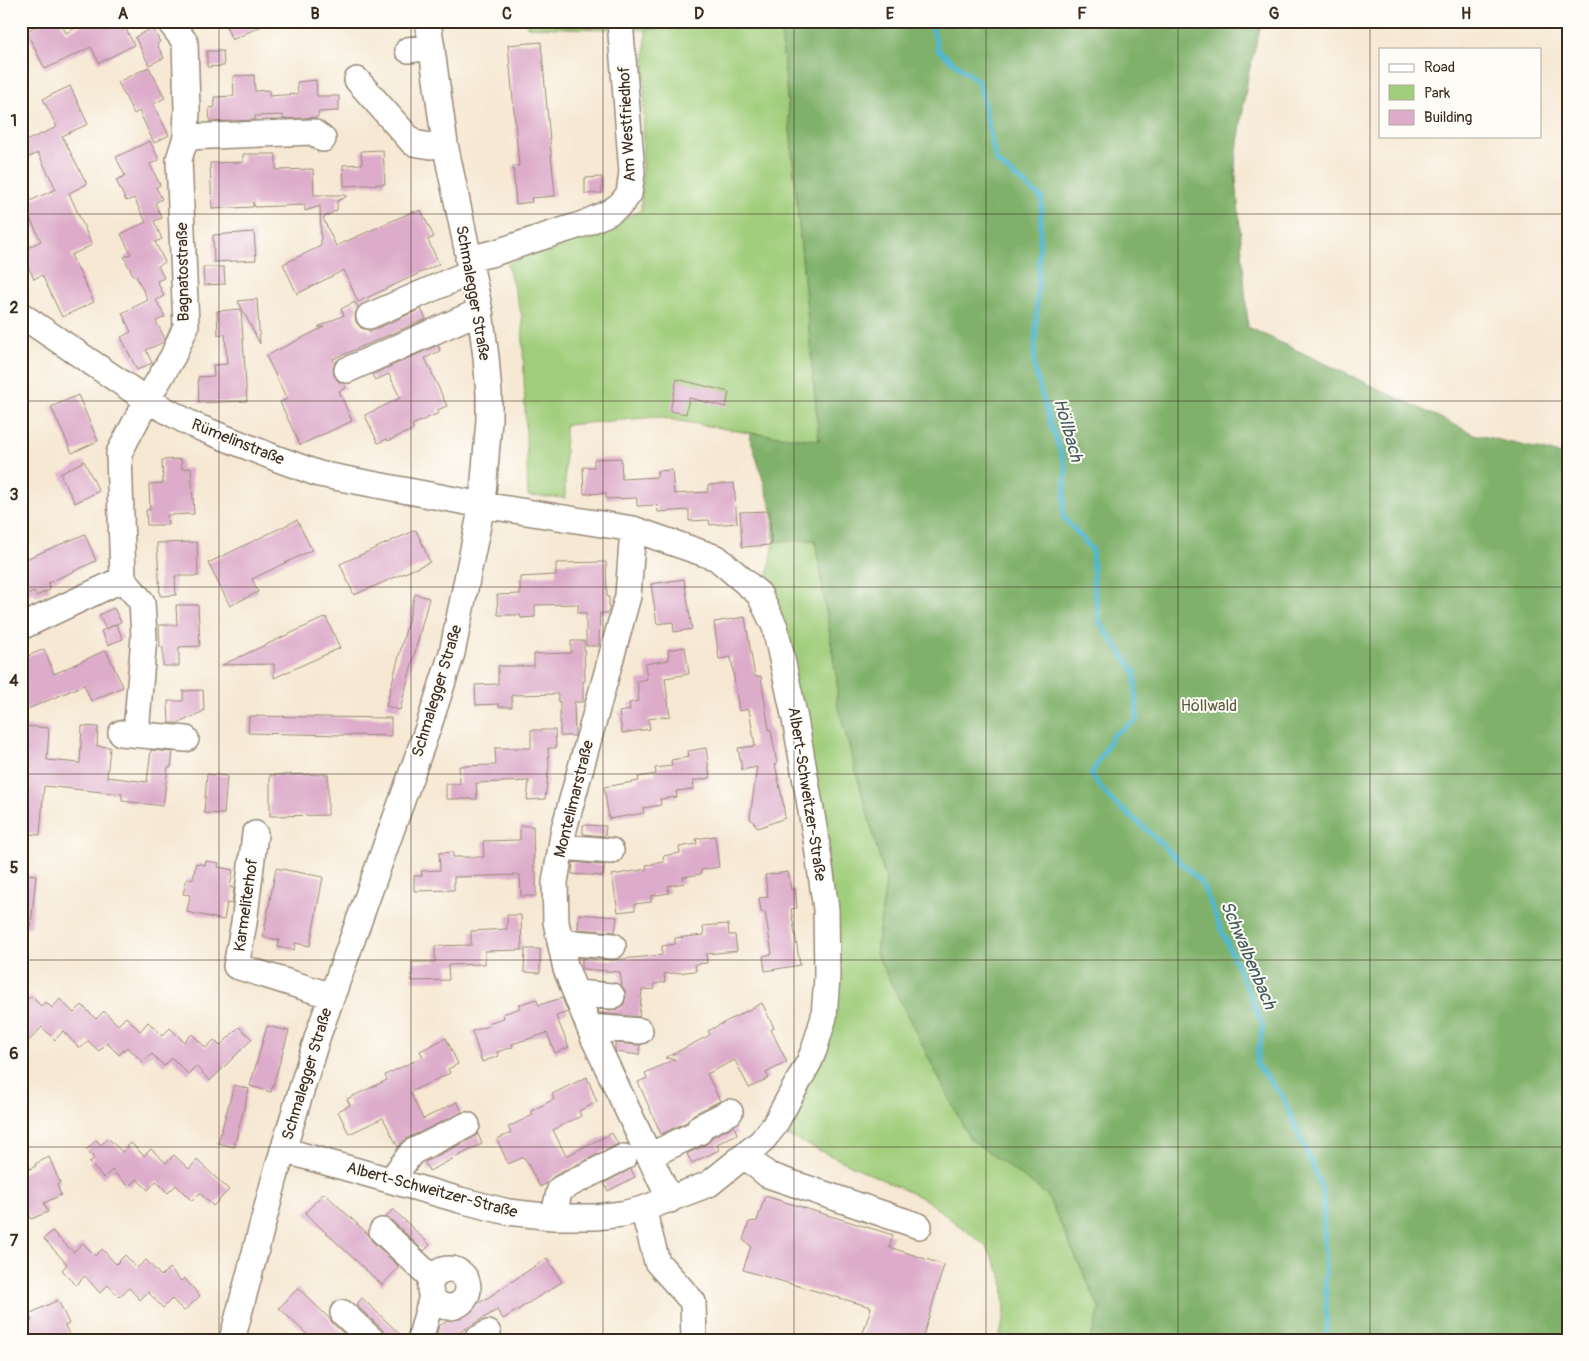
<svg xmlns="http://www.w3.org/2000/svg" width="1589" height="1361" viewBox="0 0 1589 1361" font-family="Pangolin,sans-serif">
	<rect width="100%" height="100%" fill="#fdfcf7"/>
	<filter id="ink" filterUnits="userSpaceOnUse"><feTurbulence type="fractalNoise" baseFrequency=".02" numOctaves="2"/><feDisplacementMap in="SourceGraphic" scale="10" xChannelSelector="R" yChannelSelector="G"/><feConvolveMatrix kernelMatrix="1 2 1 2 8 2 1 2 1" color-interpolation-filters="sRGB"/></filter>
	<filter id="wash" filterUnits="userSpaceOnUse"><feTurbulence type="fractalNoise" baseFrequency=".0096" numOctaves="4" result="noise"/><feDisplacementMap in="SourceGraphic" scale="20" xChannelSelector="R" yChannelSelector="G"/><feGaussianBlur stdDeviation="1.12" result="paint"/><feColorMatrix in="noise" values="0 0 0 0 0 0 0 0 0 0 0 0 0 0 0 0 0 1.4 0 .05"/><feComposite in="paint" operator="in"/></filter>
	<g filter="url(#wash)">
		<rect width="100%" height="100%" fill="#f6e8d3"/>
		<path fill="#a1ce7b" stroke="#6e7c4c" d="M527,21H657L647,29L780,21L819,440L749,433L656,417L565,425V498L528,496L522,316L507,264L641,211L646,30L527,27Z
			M815,540L837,681V703L886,881L876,953L969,1138L1047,1194L1100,1310L1090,1340H999L1005,1312L1003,1279L987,1247L926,1200L782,1133L829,1044L839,959L815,776L766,586L774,541Z"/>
		<path fill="#80b16b" stroke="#5e6e44" d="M657,21H766L646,30Z
			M780,21H1262L1248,75L1235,165L1248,327L1474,434L1568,456V1340H1090L1100,1309L1047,1195L969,1138L876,953L886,881L837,703V681L815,540L774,541L773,513L749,433L819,440Z"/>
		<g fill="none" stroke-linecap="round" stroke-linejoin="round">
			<path stroke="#50b7ce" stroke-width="5" d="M931,21L938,50L979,82L996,161L1042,198L1034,367L1050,422L1066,468L1063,517L1092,549L1094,589L1100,623L1135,672L1137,720L1113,735L1091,775L1111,800L1145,828L1201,882L1263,1026L1256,1064L1282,1095L1323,1191L1327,1336L1328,1340"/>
		</g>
		<g id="blocks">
			<path fill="#ddacca" d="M46,21H60L66,33L89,21H122L134,45L99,63L91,47L45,69L26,31Z
				M224,21H272L232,40Z
				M153,28L160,42L157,44L164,58L149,65L135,37Z
				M541,42L555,196L531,198L532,202L516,204L513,166H519L508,45Z
				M207,51H223L224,66L207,67Z
				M149,67L165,98L153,104L169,135L154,143L139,111L134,114L118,82Z
				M254,75L255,91L269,90V96L298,94L297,82L316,80L317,96H339V111L318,112V117L283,119V115L255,116V120L210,122L209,108L215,107L214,97L234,96L233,76Z
				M70,86L88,124L62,136L87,184L69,193L92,245L71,255L94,302L62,317L42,275L34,279L21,251L41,241L23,204L56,189L38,153L27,158L21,143L57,127L43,99Z
				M150,141L159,160L150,164L160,185L156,187L162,199L155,203L162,218L154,221L162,239L155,242L165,262L158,266L164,278L157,281L164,296L156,300L165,317L156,321L165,339L164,342L146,350L152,363L137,370L121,337L131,332L122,313L148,300L136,276L134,277L124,257L131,254L121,234L146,222L134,198L126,201L116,180L125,176L116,157Z
				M383,150L385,184L344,186L343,165L362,164L361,151Z
				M243,154H276V170L313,169L314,195H346V197L337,201V210L323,218L336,246L414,211V213L421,210L434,237L428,240L439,264L358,302L344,270L297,294L283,264L321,246L320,206L305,211V205L255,207L253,202V207L212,209L210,163L243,162Z
				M602,177V193L585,194V178Z
				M254,232L256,260L214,262L213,235Z
				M203,267H224L225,284L204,285Z
				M257,299L260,344L238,301Z
				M355,302L358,307L355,315L356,322L361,328L369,330V332L421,309L426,319L333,359L335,363L333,369L334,375L338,381L344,384L346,388L339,391L352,421L300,445L280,402L287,399L266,356L324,327H318L344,315L341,309Z
				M241,309L247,401L199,403L198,377L214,376L213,365L227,364L225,334L218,335L217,311Z
				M438,345L440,351L425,358L447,406L437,410L439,413L412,425L414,429L388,441L387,439L378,443L365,415L400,398L389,374L375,380L372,375Z
				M677,379L729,392L726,407L689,398L686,414L670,411Z
				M78,395L98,441L72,453L51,407Z
				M621,458L622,479L657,477V471L672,470L674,494L708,492V485L734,483L737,523L710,525L709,520L689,521V510L658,512L657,505L637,506V498L606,499V493L584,494L583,467H594V459Z
				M181,459L182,469L191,468L194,514L167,515L168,525H147L146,510H150L149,484L163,483L162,460Z
				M84,461L99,491L75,503L60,474Z
				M770,511L771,545L742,547L740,512Z
				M297,520L312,550L252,579L258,592L230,606L208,563Z
				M416,530L430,562L354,595L340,564Z
				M85,534L96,561L48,583L50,590L36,596L34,592L21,598V561Z
				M197,542L198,576H175L176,595L160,596L157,543Z
				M606,562L607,597H609V610L608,613H600L599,646H586V613H578V604L535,605V617L521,618L520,615H498L497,595L520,594V577L556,575V563Z
				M684,579L692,629L674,632L673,622L657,624L651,584Z
				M415,594L429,598L400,710L386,706Z
				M176,605H198L200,646L179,647V666H163V647H160L159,625H177Z
				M114,608L121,622L106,629L99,615Z
				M326,617L340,648L274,678V664L222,665Z
				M745,617L755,677L761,676L769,730H771L777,764H775L783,803L785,818L758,828L750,818L757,767L742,770L738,748L755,746L749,709L739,711L731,657L719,659L714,622Z
				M116,624L123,639L108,645L101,631Z
				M571,641H584L585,681H583V702H574L575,736H560V702H558V694L512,695V707H499V704L476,705L475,685L498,684V666H534V654L571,653Z
				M685,647L689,674L665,678L670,716L648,719L650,729L622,733L619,712L630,710L629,703L639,701L637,681L647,679L645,664L669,660L668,650Z
				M44,649L54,674L106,650L123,687L91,701L84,685L21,712V659Z
				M203,690L204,711L179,723H169L168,701H183V691Z
				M249,716L391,718V736L248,733Z
				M23,726L49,728L47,760L80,763L82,726L98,727L97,746L110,747L107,777L147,782L151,750L173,752L171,767H168L163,806L122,801V794L44,786L40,835L21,833V748Z
				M531,730H555L556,748H548L549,765L545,799L527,800L529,781L476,783L477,799H446V784H460L459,766L496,765L495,748H531Z
				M706,748L710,778L693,781L694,789L676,791L677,797L660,799L661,805L643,808L644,813L609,819L604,787L639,781L638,777L656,774L655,768L672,766L671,760L689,757L688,751Z
				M207,774L227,776L224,814L204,813Z
				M328,774V815L270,816V775Z
				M583,825L606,826L605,836L583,834Z
				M520,826H533L534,871H536V896H521L520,875L454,877V890L414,891V876H422L421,871L440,870L439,853L453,852V857H484L483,841L520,840Z
				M715,836L719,867L701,870V874L683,877L684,883L668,886L669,893L651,896V902L635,904V910L618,912L612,875L647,869L646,865L664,862L663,856L680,853L679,847L697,844L696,839Z
				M206,861L219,863L218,867L233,870L230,887L234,888L232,904L227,903L224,920L187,912L190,895L183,894L187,878L193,879L196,863L205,865Z
				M573,862L604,865L603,876L572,874Z
				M276,868L323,877L310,946L295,943L294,950L278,947L279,940L263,937Z
				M788,872L791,890L795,889L797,908L791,909L800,965L765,971L763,956L772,954L765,912H761L759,898L768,897L765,875Z
				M21,874L36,875L31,927H21Z
				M579,914L617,917L615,932L578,929Z
				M507,915H521L522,950L485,951V964L448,965L449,980L412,981V962H435V946L471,945V931L507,929Z
				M728,924L729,935H735L737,951L706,954L707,963L695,964L696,971L664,974L665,982L654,984L655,989L642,990L639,1017L599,1013L598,1009L611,1010L618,1009L624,1004L626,997L625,990L622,986L620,972L582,969V958L612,960L662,955V946L675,944V938L704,935L703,926Z
				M525,949H540V973L524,972Z
				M31,996L41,1006L46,1002L52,1008L60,999L74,1013L82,1005L96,1019L104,1011L118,1025L126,1017L140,1031L148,1022L162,1036L170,1028L184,1042L192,1034L206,1048L214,1040L220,1046L239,1027L252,1039L210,1081L196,1066L188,1074L172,1058L164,1066L152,1054L143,1062L127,1047L119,1055L107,1043L99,1051L88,1041L80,1049L63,1031L55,1040L42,1027L21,1049V1006Z
				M562,998L568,1012L556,1016L569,1047L555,1053L547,1033L512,1044L513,1047L497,1052L499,1056L482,1062L472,1031L489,1026L488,1023L504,1018L503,1014L520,1008L518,1005L536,999L539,1005Z
				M762,1003L774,1028L771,1030L787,1062L766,1073L769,1078L749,1088L735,1060L707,1074L720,1101L694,1114L687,1122L661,1134L638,1082L647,1078L645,1073L675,1059L665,1058L710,1035L708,1031Z
				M267,1026L289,1031L271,1092L250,1086Z
				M446,1038L458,1064L448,1069L450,1073L410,1092L423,1119L457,1102L462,1112L406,1139L398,1147L383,1118L349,1134L338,1111L350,1105L347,1099L387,1080L385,1075L423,1057L420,1051Z
				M615,1043L640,1045L639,1055L616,1052L615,1049Z
				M587,1077L597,1102L579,1111L581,1116L553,1130L566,1156L612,1133L618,1144L554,1176L547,1183L540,1187L524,1157L508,1164L497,1139L511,1133L508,1127L533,1115L531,1111L554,1099L552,1094Z
				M234,1085L249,1089L234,1147L218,1143Z
				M734,1126L737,1134L717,1144L719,1150L692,1163L687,1154L705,1145L710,1141L712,1137Z
				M478,1134L482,1144L429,1171L425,1162L473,1138Z
				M108,1138L122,1152L131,1143L144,1156L151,1149L166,1163L174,1155L189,1169L197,1160L229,1190L213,1206L200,1193L192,1201L176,1185L168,1193L156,1181L148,1190L137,1179L129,1187L112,1170L104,1178L89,1163L94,1158L86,1150L96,1140L101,1145Z
				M49,1157L60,1183L57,1185L61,1195L44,1203L48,1212L31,1219L29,1215L21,1218V1173L36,1166L35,1164Z
				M631,1169L635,1177L608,1191L604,1183Z
				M324,1193L368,1234L372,1241L399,1267L382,1285L305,1213Z
				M765,1196L893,1235L889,1247L944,1265L922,1340H861L871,1307L743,1270L751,1246L743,1240L749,1222L757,1221Z
				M393,1209L430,1245L424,1251L392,1221L386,1217Z
				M52,1231L73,1252L83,1243L95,1256L102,1249L116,1264L125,1255L137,1268L146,1260L161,1276L169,1268L181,1281L184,1278L200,1296L184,1311L172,1299L163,1308L148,1292L140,1300L129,1288L119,1297L108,1285L100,1293L85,1276L76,1285L62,1270L67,1264L44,1239Z
				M547,1258L562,1282L503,1319L497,1310L447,1340H441L437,1332L439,1326L489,1297Z
				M298,1288L329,1318L333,1324L351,1340H313L279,1308Z
				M362,1298L406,1340H386V1335L382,1329L356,1305Z
				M58,1300L69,1324L65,1326L70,1336L62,1340H21V1326L32,1321L29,1314Z"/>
		</g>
	</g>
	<g filter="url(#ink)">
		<use href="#blocks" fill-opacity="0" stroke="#988978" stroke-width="1"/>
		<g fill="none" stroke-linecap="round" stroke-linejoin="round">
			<defs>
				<path id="minor" d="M169,21L185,42L187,109L186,137
					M408,50L432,47
					M357,80L413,143L431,146L445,144
					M468,259L494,253L536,239L583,224L610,212L620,205L629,194L632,172L620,21
					M21,315L147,400L193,425L278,459L319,474L482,505L633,529L717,558L759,594L775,627L795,719L816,839L826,909L827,977L824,1017L814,1050L809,1062L774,1126L761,1142L709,1184L643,1209L622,1214L595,1217H553L508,1212L460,1200L283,1150
					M369,316L471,272
					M347,370L480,311
					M633,529L628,596L564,829L555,882L556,922L566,969L594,1039L670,1200
					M123,579L142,602L144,637L136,733
					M21,627L123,579L119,453L147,400L173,356L186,326L179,159L186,137L313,132L323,139
					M121,733L186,739
					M255,834L244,923L236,966L332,996
					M561,847L611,851
					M560,942L613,946
					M576,993L612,996
					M590,1027L640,1031
					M649,1156L699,1132L700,1127L730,1112
					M745,1156L768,1175L919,1226
					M391,1180L412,1152L467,1125
					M643,1209L657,1262L693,1302L694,1340
					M553,1217L560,1189L624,1157
					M382,1231L432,1278
					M430 1288a19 19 0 1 1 38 0a19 19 0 1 1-38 0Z
					M343,1313L372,1340
					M232,1340L275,1177L318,1035L429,725L452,653L482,505L489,420V394L486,357L480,311L445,144L428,21
					M420,1340L432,1296
					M476,1340L488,1333"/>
			</defs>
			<use href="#minor" stroke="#988978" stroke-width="28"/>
			<use href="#minor" stroke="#fff" stroke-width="25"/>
		</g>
	</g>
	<path fill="none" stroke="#3b2a1e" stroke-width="1" stroke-opacity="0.55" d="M219,21V1340M411,21V1340M603,21V1340M794,21V1340M986,21V1340M1178,21V1340M1370,21V1340M21,214H1568M21,401H1568M21,587H1568M21,774H1568M21,960H1568M21,1147H1568"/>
	<g text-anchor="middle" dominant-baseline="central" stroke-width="4" stroke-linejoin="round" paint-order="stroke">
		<g font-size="16" fill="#3b2a1e" stroke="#fdfcf7">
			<text transform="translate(627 124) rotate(-93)">Am Westfriedhof</text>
			<text transform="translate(183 272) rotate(-91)">Bagnatostraße</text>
			<text transform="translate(473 293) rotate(80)">Schmalegger Straße</text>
			<text transform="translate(238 442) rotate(22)">Rümelinstraße</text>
			<text transform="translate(437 691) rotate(-73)">Schmalegger Straße</text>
			<text transform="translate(807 794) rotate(81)">Albert-Schweitzer-Straße</text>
			<text transform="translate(574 799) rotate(-76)">Montelimarstraße</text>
			<text transform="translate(246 905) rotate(-82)">Karmeliterhof</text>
			<text transform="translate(307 1074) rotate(-73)">Schmalegger Straße</text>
			<text transform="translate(432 1190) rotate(15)">Albert-Schweitzer-Straße</text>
		</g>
		<g font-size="16" fill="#5a5b3a" stroke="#fdfcf7">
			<text x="1209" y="706">Höllwald</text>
		</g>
		<g font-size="18" font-style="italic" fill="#425b5c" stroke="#fdfcf7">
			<text transform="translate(1068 430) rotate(74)">Höllbach</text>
			<text transform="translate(1248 955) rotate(67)">Schwalbenbach</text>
		</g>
	</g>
	<rect width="1589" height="1361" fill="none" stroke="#fdfcf7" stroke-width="55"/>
	<rect x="1379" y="48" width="162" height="90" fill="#fdfcf7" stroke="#afa8a0"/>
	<rect x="1389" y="64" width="25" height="8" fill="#ffffff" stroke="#afa8a0"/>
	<text x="1424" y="72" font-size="15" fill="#3b2a1e">Road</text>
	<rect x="1389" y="85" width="25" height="15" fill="#a1ce7b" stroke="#afa8a0"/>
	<text x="1424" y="98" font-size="15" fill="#3b2a1e">Park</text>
	<rect x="1389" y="110" width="25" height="15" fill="#ddacca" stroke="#afa8a0"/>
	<text x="1424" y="122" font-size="15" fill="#3b2a1e">Building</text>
	<rect x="28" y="28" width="1534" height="1306" fill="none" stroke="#3b2a1e" stroke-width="2"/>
	<g font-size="16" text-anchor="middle" font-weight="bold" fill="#3b2a1e">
		<text x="123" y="19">A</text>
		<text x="315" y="19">B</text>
		<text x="507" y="19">C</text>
		<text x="699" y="19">D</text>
		<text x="890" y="19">E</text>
		<text x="1082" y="19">F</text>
		<text x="1274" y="19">G</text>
		<text x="1466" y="19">H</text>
		<text x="14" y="126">1</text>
		<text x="14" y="313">2</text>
		<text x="14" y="500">3</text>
		<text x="14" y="686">4</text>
		<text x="14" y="873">5</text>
		<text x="14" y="1059">6</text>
		<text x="14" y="1246">7</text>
	</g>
</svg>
